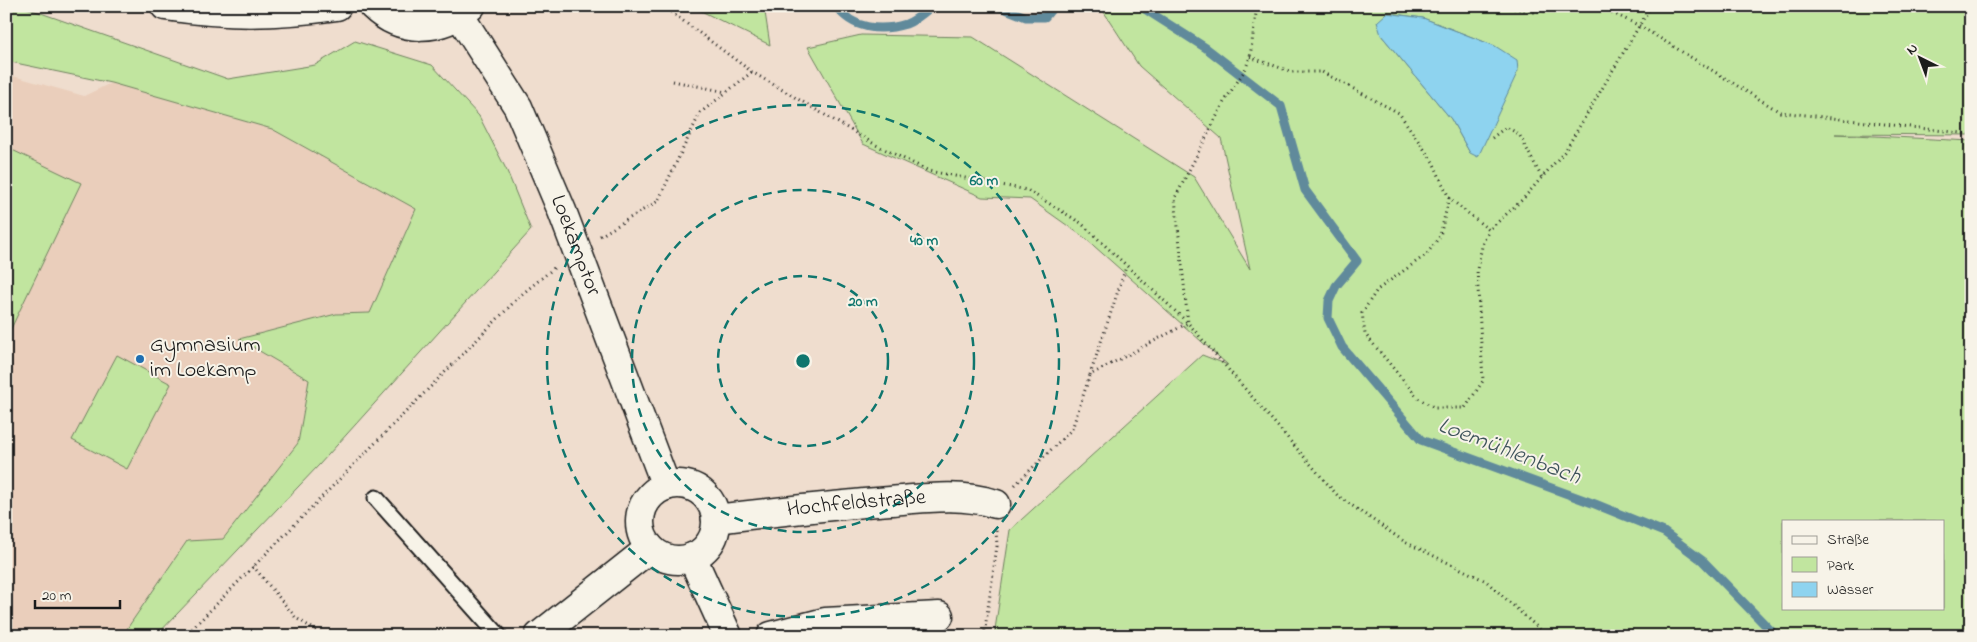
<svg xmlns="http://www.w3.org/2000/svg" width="1977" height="642" viewBox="0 0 1977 642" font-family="'Indie Flower',sans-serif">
	<rect width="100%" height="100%" fill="#efddce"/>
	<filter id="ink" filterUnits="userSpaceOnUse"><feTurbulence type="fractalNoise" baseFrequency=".02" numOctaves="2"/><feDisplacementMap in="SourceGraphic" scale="10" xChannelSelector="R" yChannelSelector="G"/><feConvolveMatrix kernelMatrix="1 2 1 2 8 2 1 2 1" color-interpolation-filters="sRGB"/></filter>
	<g filter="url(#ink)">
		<path fill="#eacebb" d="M6,74L84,96L111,83L272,129L416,209L370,313L336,314L240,339L309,380L298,443L223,539L187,541L122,636H6Z"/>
		<path fill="#c1e59f" stroke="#6e805e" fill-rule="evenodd" d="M6,6H21L228,79L315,65L355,41L432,65L479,116L507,171L531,230L319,465L156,636H122L187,541L223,539L298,443L309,380L239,339L336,314L370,313L416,209L272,129L111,83L6,61Z
			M691,6H764L770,45Z
			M1100,6H1971V135L1835,134L1971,141V636H994L1010,530L1202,355L1228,365L1085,238L1030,199L982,197L863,144L808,47L861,35L973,37L1194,177L1250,269L1221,138L1139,66ZM1387,13L1423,18L1495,46L1470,153L1451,119L1381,35ZM1783,521H1943V608H1783Z
			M6,147L81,183L6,339Z
			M117,355L171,384L127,469L72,440Z"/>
		<path fill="#8ed3ef" stroke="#608a9b" d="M1387,13L1423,18L1495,46L1517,60L1518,71L1478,157L1470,153L1451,119L1381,35L1377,22Z"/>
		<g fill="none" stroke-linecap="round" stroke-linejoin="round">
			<path stroke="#608a9b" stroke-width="9" d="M836,6C852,29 880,32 906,24C915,21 925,12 932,6
				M998,6L1026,17H1045L1054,6
				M1140,6L1206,48L1281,106L1305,190L1357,261L1336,286L1329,301L1328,318L1342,347L1421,440L1595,504L1664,532L1703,561L1776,636"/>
			<defs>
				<path id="service" d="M376,498L499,636"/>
				<g id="minor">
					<path id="s1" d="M460,16L518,107L562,211L666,486"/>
					<circle cx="678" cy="522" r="38"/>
					<path id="s2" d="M716,519C774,512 832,505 890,501C926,498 962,493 996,504"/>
					<path d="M692,557L728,636"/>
					<path d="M539,636L650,548"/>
					<path d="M771,636L825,622L939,616"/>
				</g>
				<path id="secondary" d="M165,6C226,15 275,15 337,6
					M373,6C402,34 441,31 471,6"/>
			</defs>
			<use href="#service" stroke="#1c1c1c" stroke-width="19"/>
			<use href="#minor" stroke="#1c1c1c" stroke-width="31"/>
			<use href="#secondary" stroke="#1c1c1c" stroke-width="31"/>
			<path stroke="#1c1c1c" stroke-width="3" stroke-dasharray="1 4" stroke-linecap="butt" d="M663,6L752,72L876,145L929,171L1027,190L1081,223L1188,323L1338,496L1405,542L1486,581L1547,636
				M1499,6L1534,12L1600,7L1640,26L1780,112L1971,134
				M1250,57L1292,72H1322L1399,113L1433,162L1449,198L1489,230L1523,199L1565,151L1651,6
				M673,81L726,92
				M1492,138L1506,127L1519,134L1542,178
				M1449,198L1440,236L1427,254L1377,290L1362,313L1365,334L1418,398L1435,408H1465L1483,381L1477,269L1483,242L1489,230
				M600,236L658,201L700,113L752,72
				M1090,375L1126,267
				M1015,485L1072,429L1090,375L1188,323L1175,198L1224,102L1245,70L1250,57L1257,6
				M253,566L296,618L325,636
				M185,636L521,295L554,268
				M984,636L997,546L996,530"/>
			<use href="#service" stroke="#f7f3e8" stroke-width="15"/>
			<use href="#minor" stroke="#f7f3e8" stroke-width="28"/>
			<use href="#secondary" stroke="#f7f3e8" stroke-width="28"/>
		</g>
	</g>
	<g fill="none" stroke="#0f766e" stroke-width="2.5" stroke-dasharray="9 6">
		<circle cx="803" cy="361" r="85"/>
		<circle cx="803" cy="361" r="171"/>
		<circle cx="803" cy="361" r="256"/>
	</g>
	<circle fill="#1f6fb2" stroke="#f7f3e8" stroke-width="2" cx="140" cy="359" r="5"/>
	<g text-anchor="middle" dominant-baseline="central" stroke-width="4" stroke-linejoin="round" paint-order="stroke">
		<g font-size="22" fill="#1c1c1c" stroke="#f7f3e8">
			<text stroke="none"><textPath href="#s1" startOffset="258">Loekamptor</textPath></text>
			<text stroke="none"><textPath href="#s2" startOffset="141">Hochfeldstraße</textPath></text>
		</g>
		<g font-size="22" fill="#1c1c1c" stroke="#f7f3e8" text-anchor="start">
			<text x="150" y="346">Gymnasium<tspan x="150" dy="25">im Loekamp</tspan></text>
		</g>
		<g font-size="24" font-style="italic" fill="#3e535b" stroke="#f7f3e8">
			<text transform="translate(1509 452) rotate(21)">Loemühlenbach</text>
		</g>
	</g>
	<circle cx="803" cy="361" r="8" fill="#0f766e" stroke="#f7f3e8" stroke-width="2.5"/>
	<g font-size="15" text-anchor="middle" font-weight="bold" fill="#0f766e" stroke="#f7f3e8" stroke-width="4" stroke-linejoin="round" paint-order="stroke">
		<text x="984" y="185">60 m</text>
		<text x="924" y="245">40 m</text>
		<text x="863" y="306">20 m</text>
	</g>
	<rect width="1977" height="642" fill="none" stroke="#f7f3e8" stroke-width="25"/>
	<rect x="12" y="12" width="1952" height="617" fill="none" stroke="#1c1c1c" stroke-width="2" filter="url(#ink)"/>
	<rect x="1782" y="520" width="162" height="90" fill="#f7f3e8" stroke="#9f9d96"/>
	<rect x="1792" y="536" width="25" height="8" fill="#f7f3e8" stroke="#9f9d96"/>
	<text x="1827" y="544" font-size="15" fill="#1c1c1c">Straße</text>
	<rect x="1792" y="557" width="25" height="15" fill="#c1e59f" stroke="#9f9d96"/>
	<text x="1827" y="570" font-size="15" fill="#1c1c1c">Park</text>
	<rect x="1792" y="582" width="25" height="15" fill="#8ed3ef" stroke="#9f9d96"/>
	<text x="1827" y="594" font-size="15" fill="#1c1c1c">Wasser</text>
	<g transform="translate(1920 58) rotate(318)" stroke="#f7f3e8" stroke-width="4" paint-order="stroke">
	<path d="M0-4L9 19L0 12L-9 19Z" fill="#1c1c1c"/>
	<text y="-8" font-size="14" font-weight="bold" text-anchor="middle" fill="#1c1c1c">N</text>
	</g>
	<path d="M35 600v8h85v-8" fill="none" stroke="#1c1c1c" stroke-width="2.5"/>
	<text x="42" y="600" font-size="15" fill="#1c1c1c" stroke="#f7f3e8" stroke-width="4" paint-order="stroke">20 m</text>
</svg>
